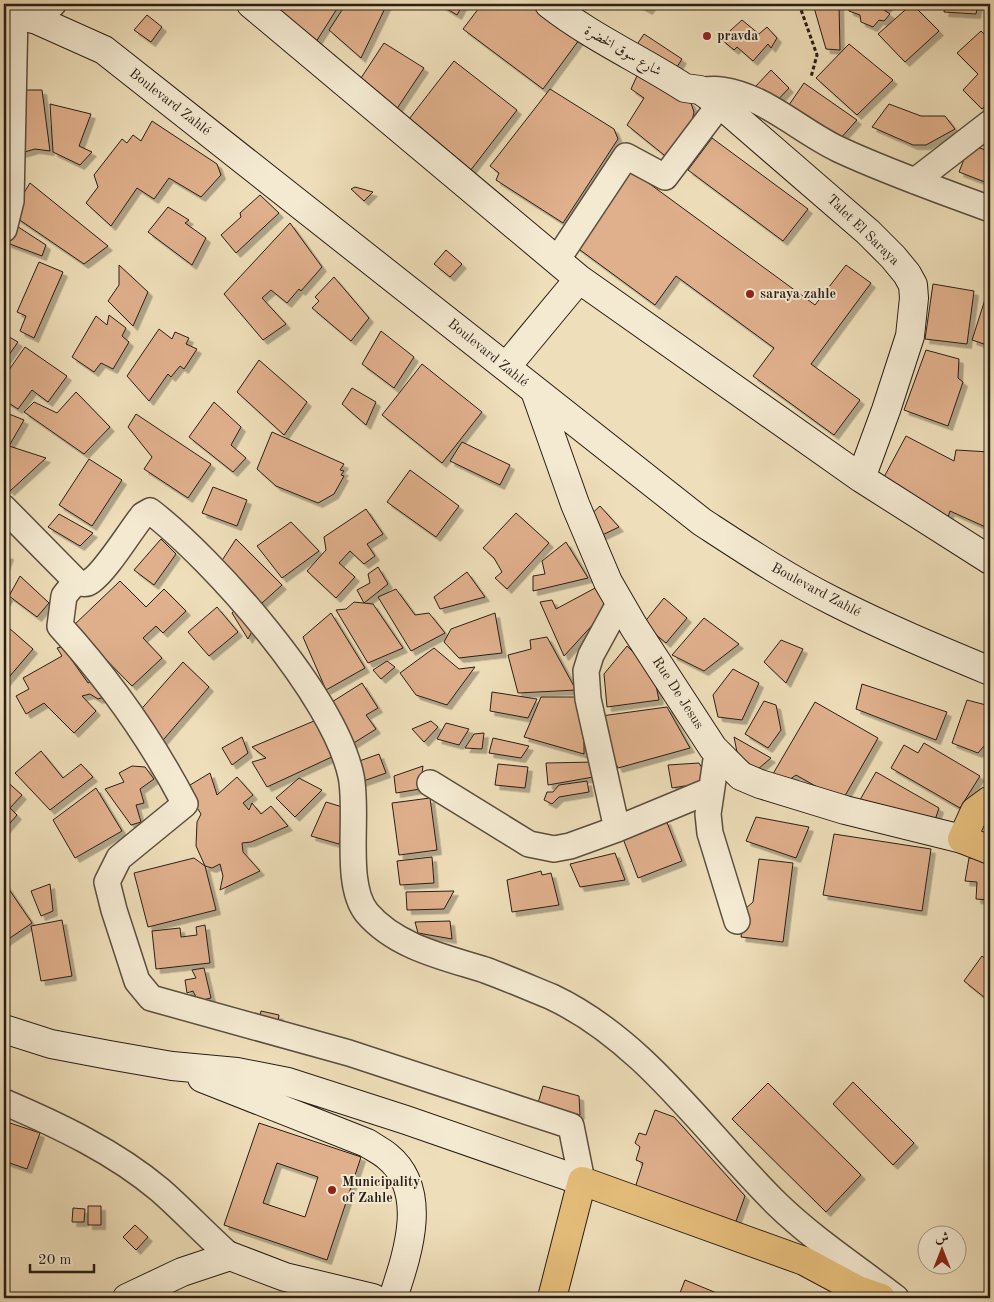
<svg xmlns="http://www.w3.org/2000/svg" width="994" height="1302" viewBox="0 0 994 1302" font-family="'Old Standard TT',Amiri,serif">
	<defs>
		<filter id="shadow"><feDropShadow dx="4.5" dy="4.5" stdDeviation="0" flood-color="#0004"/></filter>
	</defs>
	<rect width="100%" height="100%" fill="#eedeb9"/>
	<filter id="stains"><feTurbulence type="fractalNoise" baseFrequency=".004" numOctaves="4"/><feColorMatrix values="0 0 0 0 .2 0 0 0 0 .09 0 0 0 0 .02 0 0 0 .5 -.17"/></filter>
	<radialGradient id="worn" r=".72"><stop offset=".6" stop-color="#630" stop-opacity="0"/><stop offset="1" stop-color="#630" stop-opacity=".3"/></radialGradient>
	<path fill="#e0b08c" stroke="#291e16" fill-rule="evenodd" filter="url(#shadow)" d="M262,4H340L314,45Z
		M346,4H387L361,58L329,30Z
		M439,4H463L457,15Z
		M482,4H530L579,40L543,89L463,29Z
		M637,4H652L648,10Z
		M813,4H839L840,50L826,49Z
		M849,4H890L884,10L890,14L884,21L879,20L873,27L861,22L860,15L849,11Z
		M912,4L939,31L905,62L878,34Z
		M939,4H978L976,14L944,12L945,5Z
		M147,15L162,27L151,42L134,30Z
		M742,20L759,34L767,27L777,38L771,48L768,44L753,61L737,47L734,50L721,39Z
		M981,31L990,40V101L982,109L963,90L978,74L957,53Z
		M644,34L682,59L672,75L634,49Z
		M384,43L424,68L396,110L362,89L361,78Z
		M849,44L893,80L857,115L816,78Z
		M454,61L517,110L470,171L406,123Z
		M642,65L683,95L691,103L694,112L692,121L669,159L627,125L644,98L631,89Z
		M771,70L789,88L773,105L755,87Z
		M804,83L857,120L839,140L789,105Z
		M550,89L614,129L618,139L563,223L496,180L499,173L490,166Z
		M16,90H42L50,151L35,149L21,153Z
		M50,104L91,114L79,146L92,152L80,165L53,152Z
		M889,104L921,116H945L955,129L926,145H913L872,127Z
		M152,121L217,164L221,175L201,197L169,178L154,199L137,188L111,226L86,203L98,187L94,175L122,139L127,143L133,135L141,141Z
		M712,138L808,209L783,241L688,170Z
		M970,144L990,152V184L959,172Z
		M628,168L815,305L846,265L871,283L811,364L860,400L834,435L753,376L774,348L676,276L655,305L572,244Z
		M30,183L108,246L84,264L11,214Z
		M355,187L373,192L364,201L351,189Z
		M260,195L279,213L236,253L221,235L241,217L240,213Z
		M168,207L189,220L185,223L206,238L192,265L148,232Z
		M9,221L46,245L42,256L7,243Z
		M290,223L322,267L301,291L299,289L287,303L271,290L262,298L286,324L263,340L224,294Z
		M446,250L462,264L450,277L434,264Z
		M39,262L63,272L34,338L20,331L26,316L17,312Z
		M119,265L148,292L133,326L108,301L119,285Z
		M334,277L369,318L351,341L312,308L319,301L315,297Z
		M933,284L974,291L967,344L925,339Z
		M990,284V346L972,340Z
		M109,315L126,328L122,336L129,342L113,369L101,363L94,372L72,357L96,316L107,325Z
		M159,329L172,339L175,332L189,338L186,344L197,349L184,369L180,366L171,377L168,374L149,401L127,376Z
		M381,331L414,357L394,388L362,364Z
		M4,334L18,342L4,362Z
		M25,347L67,376L48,402L32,390L18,409L4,400V377Z
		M926,350L959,359L958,378L963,382L948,426L904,410Z
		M259,360L307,402L284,435L237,392Z
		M422,364L482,412L442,463L382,415Z
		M352,388L376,402L366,425L342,404Z
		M76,392L110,427L84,454L24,412L34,402L57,413Z
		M214,402L241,427L231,445L246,458L233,472L189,437Z
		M4,412L24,420L9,446L46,458L10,491L4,486Z
		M136,414L211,464L188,498L144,469L152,457L128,427Z
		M272,432L344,464L340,470L344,471L341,475L344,476L334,494L318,503L276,486L257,469Z
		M906,436L954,461L956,450L990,452V529L950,511L948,517L884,477Z
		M462,442L510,465L500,485L450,461Z
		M89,459L122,480L92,526L59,505Z
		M410,470L459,506L436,537L387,502Z
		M213,487L247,500L237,526L202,513Z
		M600,506L619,527L596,538L586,519Z
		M366,509L383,534L367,544L375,556L364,564L350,551L339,563L355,577L336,598L307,571L326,550L324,537Z
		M516,513L549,543L507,589L495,578L502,572L494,558L483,548Z
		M59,514L93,533L80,546L48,527Z
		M291,522L319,551L282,578L257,546Z
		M161,539L176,554L154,585L134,570Z
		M236,539L282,585L262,603L219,565Z
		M566,542L588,578L533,591V576L545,574L542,561Z
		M4,554L9,555L4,569Z
		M378,567L388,584L364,603L357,590L370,583L368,574Z
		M467,572L485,597L440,609L434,597Z
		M20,576L49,603L37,617L9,596Z
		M120,581L146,607L164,589L186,611L163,633L156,626L143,638L162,658L132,686L73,626Z
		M597,587L608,608L564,656L540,602L552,600L556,609Z
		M396,589L415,615L429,613L445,633L411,651L378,597Z
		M4,593L9,596L4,604Z
		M664,598L687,618L666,643L643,624Z
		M354,602L373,604L403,648L368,663L336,610L346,609Z
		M240,604L256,624L248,639L232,613Z
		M217,607L238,632L209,656L188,632Z
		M331,613L365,668L326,690L303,637Z
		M495,613L502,653L459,658L444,642L451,629Z
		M704,618L739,644L704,671L672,655Z
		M9,628L33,649L4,683V633Z
		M547,637L576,690L518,693L508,655L531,649L530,640Z
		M781,640L803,649L786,683L764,662Z
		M74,644L81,652L71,659L88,683L97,680L110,695L98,699L90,694L82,696L96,711L74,733L44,703L26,714L16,696L29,689L23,678L62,656L57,648Z
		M627,646L653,671L659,700L607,707L604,674Z
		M434,648L459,669L475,667L447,705L416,695L400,673Z
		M387,661L395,667L381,679L373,670Z
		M183,662L209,687L157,747L137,714Z
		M733,669L759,683L742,720L718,717L713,695Z
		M362,683L378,708L366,715L376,729L349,746L324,707Z
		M862,684L947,712L936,740L856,709Z
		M492,692L537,699L528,718L490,711Z
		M541,697H584V754L524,737Z
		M967,700L990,706V749L984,746L978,753L952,743Z
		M764,701L776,705L781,730L768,748L745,734Z
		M815,702L878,738L842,801L796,775L789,780L770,779Z
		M667,707L690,748L618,768L594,717Z
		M314,721L321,728L336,755L267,787L252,762L266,758L252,747Z
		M431,721L438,727L424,742L412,729Z
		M446,723L469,729L459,745L437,739Z
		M484,733L482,749L465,748L474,734Z
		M242,737L248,753L232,765L222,748Z
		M734,737L771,758L758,769L738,757Z
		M493,738L529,746L521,758L489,753Z
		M924,743L980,776L960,808L891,768L904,745L918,753Z
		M41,751L63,778L81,764L93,777L50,810L15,773Z
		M379,754L386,773L358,783L351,764Z
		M597,762L599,776L548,785L546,763Z
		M699,763L710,782L672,788L668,765Z
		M498,764L528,767L525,788L495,785Z
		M132,766L145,767L154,779L140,789L144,803L136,805L141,822L131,825L105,789L124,782L119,773Z
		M423,766L420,789L396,793L394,776Z
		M876,772L939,808L935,820L857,805Z
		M210,773L217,795L237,777L253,795L243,803L249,810L252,803L261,814L271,806L288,826L251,842L242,843L243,852L260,871L220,890L223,876L220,864L212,868L205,866L196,846L197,822L201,814L185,788Z
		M299,778L322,790L295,817L276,798Z
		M4,779L22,795L10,808L17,815L4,830Z
		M587,781L589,792L559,797L552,804L544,800L547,792H553L559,785Z
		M96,788L122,831L75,858L53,820Z
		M430,798L437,850L399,855L392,803Z
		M326,802L349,809L339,844L311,836Z
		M756,817L809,827L796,858L746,841Z
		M666,820L682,861L638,878L622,836Z
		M834,834L931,849L922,911L823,895Z
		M615,853L625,880L580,887L570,864Z
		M432,857L434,883L400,885L397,861Z
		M194,858L205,866L216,910L148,927L134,873Z
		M969,858L990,860V900L976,899L977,882L965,881Z
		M759,859L793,863L783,942L741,937L745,909L753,902Z
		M541,871L542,875L551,873L559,905L512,912L507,880Z
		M4,882L32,923L4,942Z
		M50,884L53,911L41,916L31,891Z
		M454,891L444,909L407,910L406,892Z
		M62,920L72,976L41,981L31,926Z
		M450,921L452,939L418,933L415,922Z
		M205,925L210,963L156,969L152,931L180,928L181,937L197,935L196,927Z
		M982,956L990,963V1002L964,981Z
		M204,968L211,998L198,1001L193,991L187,993L185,980L196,978L192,970Z
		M261,1011L279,1015L277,1029L258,1025Z
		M853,1082L914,1143L893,1165L833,1104Z
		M768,1083L861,1175L826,1212L732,1119Z
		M543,1086L579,1096L580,1115L538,1103Z
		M655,1110L674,1117L745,1196L735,1224L634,1191L643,1163L636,1160L640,1147L635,1143L639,1133L646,1135Z
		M4,1121L40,1133L27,1169L4,1161Z
		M259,1123L361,1157L327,1260L224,1225ZM277,1163L318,1177L305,1217L263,1203Z
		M88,1206H101V1225H88Z
		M73,1208L85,1209L84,1222H72Z
		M135,1225L148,1237L136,1250L123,1237Z
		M685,1280L729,1298H678Z"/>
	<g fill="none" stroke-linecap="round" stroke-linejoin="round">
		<defs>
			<path id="street" d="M37,20L53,4
				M700,90C707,90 715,89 722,90C765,96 800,131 838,149C887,172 939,190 990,209
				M915,181L990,123
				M4,229L11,201L15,14
				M557,260L626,156L665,177L720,104
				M4,508L76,581C82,584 86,585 91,581C106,571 130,531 143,515L150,511C215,561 334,696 351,776C359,814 343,884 367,913C396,947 444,957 485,970C507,978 530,988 552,997C645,1041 705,1133 777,1204C813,1239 856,1267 896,1298
				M76,581L64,596L60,626C109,680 151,739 185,804L119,858L107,882L114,910L137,981L151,998L349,1053L571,1126L582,1181
				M717,753L708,814L710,833L737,921
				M430,783L529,844L554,849L570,846L617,829L711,790
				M617,829L588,699L586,671L591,655L620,602
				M4,1102C58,1125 115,1152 160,1190C184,1211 206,1235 230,1256"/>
			<path id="secondary" d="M251,4L579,279L861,478L990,560
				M549,4C591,37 640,59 685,88L700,90L720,104L868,232L893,257L907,274L913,285L914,298L910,336L886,410L861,478
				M4,12L37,20L104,50L702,522C745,550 787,578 833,601C884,627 937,649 990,671
				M506,367L579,279
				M535,391L575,504L608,582L634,627L713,748L741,776L760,784L845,810L962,839
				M4,1029L51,1044L109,1055L172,1066L237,1072L288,1082L406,1120L582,1181
				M202,1078L367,1143C373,1147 381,1151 387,1156C430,1191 407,1255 393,1298
				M127,1298L182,1272L230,1256L285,1277L373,1298"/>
			<path id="highway" d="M990,800L975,811L962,839L990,850
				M552,1298L582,1181L804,1261L858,1290L881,1298"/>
		</defs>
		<use href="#street" stroke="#5a4e3f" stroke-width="28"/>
		<use href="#secondary" stroke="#291e16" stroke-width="30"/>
		<use href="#highway" stroke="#291e16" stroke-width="30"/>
		<path stroke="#291e16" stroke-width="3" stroke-dasharray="4 2.5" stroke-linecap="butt" d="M799,4L817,55L811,77"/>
		<use href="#street" stroke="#f4ead2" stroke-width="25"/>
		<use href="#secondary" stroke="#f4ead2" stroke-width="28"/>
		<use href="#highway" stroke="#e7bf7c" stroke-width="28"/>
	</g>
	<g fill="#8f2418" stroke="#f4ead2" stroke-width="2">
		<circle cx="707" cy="36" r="5"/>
		<circle cx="750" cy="294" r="5"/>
		<circle cx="332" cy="1190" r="5"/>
	</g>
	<g text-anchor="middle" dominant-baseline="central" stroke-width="4" stroke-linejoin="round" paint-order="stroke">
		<g font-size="14" font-weight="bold" fill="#291e16" stroke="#f4ead2" text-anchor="start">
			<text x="717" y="36">pravda</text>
			<text x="760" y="294">saraya zahle</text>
			<text x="342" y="1182">Municipality<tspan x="342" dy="16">of Zahle</tspan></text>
		</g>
		<g font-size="14" fill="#291e16" stroke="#f4ead2">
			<text transform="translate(623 51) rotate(30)">شارع سوق الخضرة</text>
			<text transform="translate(170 102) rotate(38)">Boulevard Zahlé</text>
			<text transform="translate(863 230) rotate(44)">Talet El Saraya</text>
			<text transform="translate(488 353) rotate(39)">Boulevard Zahlé</text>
			<text transform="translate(816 590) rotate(28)">Boulevard Zahlé</text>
			<text transform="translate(678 693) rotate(57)">Rue De Jesus</text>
		</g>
	</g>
	<rect width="994" height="1302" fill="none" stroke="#eedeb9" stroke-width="20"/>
	<rect x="5" y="5" width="984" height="1292" fill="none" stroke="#291e16" stroke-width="2.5"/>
	<rect x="10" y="10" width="974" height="1282" fill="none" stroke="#291e16"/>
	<g transform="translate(942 1250)"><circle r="24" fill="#f4ead2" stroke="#a39887"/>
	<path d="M0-4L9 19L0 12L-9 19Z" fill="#8f2418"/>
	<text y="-8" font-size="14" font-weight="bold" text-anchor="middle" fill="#291e16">ش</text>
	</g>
	<path d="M30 1264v8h64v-8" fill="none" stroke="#291e16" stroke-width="2.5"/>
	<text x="38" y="1264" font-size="15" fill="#291e16" stroke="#f4ead2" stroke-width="4" paint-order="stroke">20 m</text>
	<rect width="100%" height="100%" filter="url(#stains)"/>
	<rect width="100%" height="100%" fill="url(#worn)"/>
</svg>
